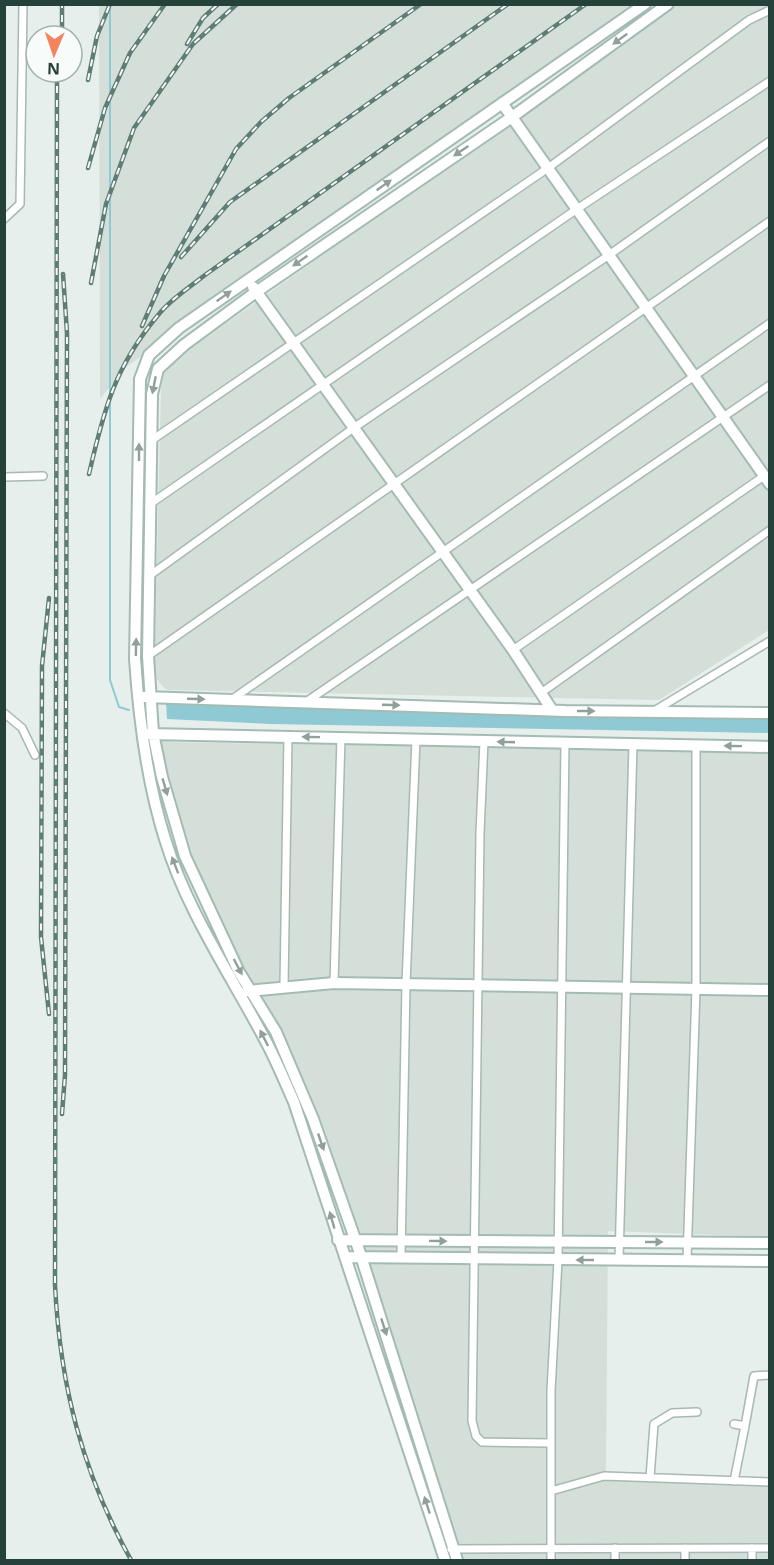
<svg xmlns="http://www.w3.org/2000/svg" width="774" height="1565" viewBox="0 0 774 1565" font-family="'Open Sans',sans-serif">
	<rect width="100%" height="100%" fill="#e6efeb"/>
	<path fill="#d4dfda" d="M99,5H640L155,346L125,368L100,399Z
		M676,5H769V630L659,700L168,690L162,686L154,675L161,388L164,374L170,363Z
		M160,742L769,751V1237L608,1231L606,1472L769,1478V1560H459L360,1233L214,925L174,817Z"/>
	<path fill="#8ec9d4" d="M166,702L332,710L769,717V733L271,724L167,719Z"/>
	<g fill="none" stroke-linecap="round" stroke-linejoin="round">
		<path stroke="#8ec9d4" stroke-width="2" d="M110,4V680L119,707L129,710"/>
		<defs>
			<path id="street" d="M4,219L20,204L23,4
				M152,440L548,168L749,20L770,10
				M4,477L43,476
				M150,504L577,209L770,81
				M149,576L355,427L609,255L770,141
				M513,650L764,476
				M148,656L770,221
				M541,693L770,530
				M231,700L770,323
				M306,702L770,385
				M654,711L770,641
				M4,713L22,728L35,755
				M484,741L480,833L472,1421L476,1436L482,1442L551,1443
				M334,983L341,737
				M284,986L288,736
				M401,1257L406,984L416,739
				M619,1260L633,744
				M687,1260L696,989V746
				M734,1424L745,1426L734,1481
				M745,1426L754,1376L770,1375
				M650,1478L654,1424L672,1413L697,1412
				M551,1491L604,1476L770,1482
				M451,1549L770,1548
				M551,1560V1391L558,1260L565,743
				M615,1560V1548
				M685,1560V1548
				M752,1560V1548"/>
			<path id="secondary" d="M502,103L770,484
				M253,287L513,650L552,710
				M144,697L565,711L770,713
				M149,734L770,747
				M247,991L334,983L770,990
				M338,1240L770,1243
				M345,1257L770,1261
				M445,1560L294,1102C284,1080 275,1057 263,1036C229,972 186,909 165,839C147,782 139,719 135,659L140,379L149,355L179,328L645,4
				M457,1560L361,1256L313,1119L276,1032L239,972L185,856L162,777L153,733L148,656L152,394L158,369L184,345L256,292L512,117L668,4"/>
		</defs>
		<use href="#street" stroke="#a8b8b2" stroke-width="10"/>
		<use href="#secondary" stroke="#a4bbb3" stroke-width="14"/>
		<use href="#street" stroke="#fff" stroke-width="7"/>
		<use href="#secondary" stroke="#fff" stroke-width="10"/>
		<defs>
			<path id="rail" d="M62,36V4
				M187,44L203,18L218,4
				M57,72L55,1285C60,1385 82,1472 131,1560
				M88,80L97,36L110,4
				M88,168L105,108L130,53L165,4
				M181,257L230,202L508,4
				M91,283L106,204L134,128L193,44L237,4
				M142,326L164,276L236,149L261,122L289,98L421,4
				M89,474C104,409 115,366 159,314C171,299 190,287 205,275L586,4
				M49,1014L41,937L42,666L49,598
				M62,1114L65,1075L67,333L63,274"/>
		</defs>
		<use href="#rail" stroke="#5f7d75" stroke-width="4.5"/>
		<use href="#rail" stroke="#f7fbf9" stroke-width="2" stroke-dasharray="7" stroke-linecap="butt"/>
	</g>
	<defs><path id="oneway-solid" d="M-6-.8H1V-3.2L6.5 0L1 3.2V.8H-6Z" transform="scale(1.5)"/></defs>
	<g fill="#92a09c">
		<use href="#oneway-solid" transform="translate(620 39) rotate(144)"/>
		<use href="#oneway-solid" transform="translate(461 151) rotate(146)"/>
		<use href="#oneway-solid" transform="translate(384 185) rotate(-35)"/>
		<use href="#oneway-solid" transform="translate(300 261) rotate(145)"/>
		<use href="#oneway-solid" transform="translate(224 296) rotate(-35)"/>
		<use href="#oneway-solid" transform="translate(154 385) rotate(101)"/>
		<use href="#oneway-solid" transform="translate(139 452) rotate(-90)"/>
		<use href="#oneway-solid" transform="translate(136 647) rotate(-89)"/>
		<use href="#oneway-solid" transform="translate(196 699) rotate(2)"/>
		<use href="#oneway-solid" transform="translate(391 705) rotate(2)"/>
		<use href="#oneway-solid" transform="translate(586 711)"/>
		<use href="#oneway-solid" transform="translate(311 737) rotate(-179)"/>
		<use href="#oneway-solid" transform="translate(506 742) rotate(-178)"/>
		<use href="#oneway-solid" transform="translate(733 746) rotate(-179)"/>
		<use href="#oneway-solid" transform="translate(165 787) rotate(74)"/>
		<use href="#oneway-solid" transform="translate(175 865) rotate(-111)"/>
		<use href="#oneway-solid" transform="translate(238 967) rotate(62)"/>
		<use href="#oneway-solid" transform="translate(264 1038) rotate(-117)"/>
		<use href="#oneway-solid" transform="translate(321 1142) rotate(71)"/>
		<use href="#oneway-solid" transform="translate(332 1220) rotate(-106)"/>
		<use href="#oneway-solid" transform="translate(438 1241) rotate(1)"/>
		<use href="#oneway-solid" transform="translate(654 1242)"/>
		<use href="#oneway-solid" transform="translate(585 1260) rotate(-180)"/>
		<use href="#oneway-solid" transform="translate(384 1327) rotate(72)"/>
		<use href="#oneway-solid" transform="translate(427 1505) rotate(-108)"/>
	</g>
	<rect width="774" height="1565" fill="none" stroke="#24423a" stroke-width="12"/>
	<g transform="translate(54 54) rotate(182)"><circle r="28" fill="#f7fbf9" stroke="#a3b1ad" stroke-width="1.5"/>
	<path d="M0-4.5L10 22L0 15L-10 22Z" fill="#f4845f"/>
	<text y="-9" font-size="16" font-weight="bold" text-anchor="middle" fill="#24423a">N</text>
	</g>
</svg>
